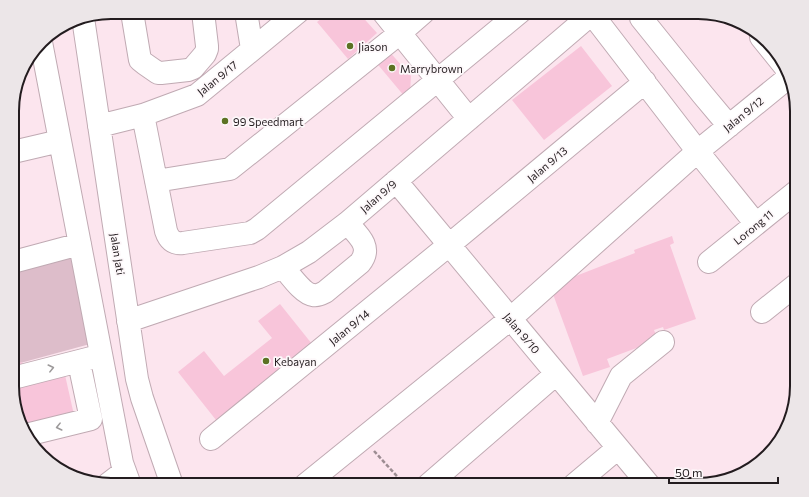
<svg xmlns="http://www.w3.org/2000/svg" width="809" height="497" viewBox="0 0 809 497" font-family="Commissioner,sans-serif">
	<rect width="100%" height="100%" fill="#fce5ee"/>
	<path fill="#ddbdca" d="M80,244L101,341L13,365V262Z"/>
	<path fill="#f8c5da" d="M329,12H358L377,33L348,59L317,22Z
		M581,46L612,86L544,140L512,100Z
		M387,49L411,76L410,93L405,97L374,60Z
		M672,236L674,243L670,245L696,319L664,330L663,327L654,330L658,340L607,359L610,367L583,376L550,286L635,253L634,250Z
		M280,304L312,344L216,420L178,372L204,351L224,376L272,338L258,321Z
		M22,362L24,368L13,371V364Z
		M65,375L74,415L23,427L13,399V387Z"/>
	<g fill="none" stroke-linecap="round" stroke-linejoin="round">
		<defs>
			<path id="minor" d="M132,12L140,60L145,64L158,73H161L188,70L193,68L205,54L207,49V46L203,12
				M246,12L252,49
				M383,12L469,119
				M592,14L702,157L756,224
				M83,18L137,379L142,398L172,485
				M641,18L703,95L729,126
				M761,37L786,68
				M41,42L122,463L130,485
				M143,115L166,231C169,240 174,244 183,243L250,233L257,229L520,12
				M99,126L143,115L197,95L298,12
				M13,152L60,141
				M156,181L230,169L400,33L424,12
				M396,181L649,485
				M13,262L80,244
				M709,262L797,191
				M283,267C290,275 303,294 313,295C317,296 321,294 325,292L360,263C373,247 358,235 347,223
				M762,312L797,284
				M128,321L259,277L283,267L309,252L347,223L594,12
				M13,378L91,358
				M597,423L621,376L663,342
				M26,435L91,419L81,372L77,362
				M211,439L449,245L645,82
				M108,484L125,471
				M305,485L510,319L698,151L789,77
				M428,485L556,374
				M574,485L618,448"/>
		</defs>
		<use href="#minor" stroke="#c0aab3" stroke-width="24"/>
		<path stroke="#9d8d93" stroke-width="2.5" stroke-dasharray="4 2" stroke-linecap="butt" d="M374,451L405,485"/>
		<use href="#minor" stroke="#fff" stroke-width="22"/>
	</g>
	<defs><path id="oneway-chevron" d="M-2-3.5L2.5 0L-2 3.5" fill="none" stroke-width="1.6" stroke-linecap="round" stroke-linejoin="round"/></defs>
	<g stroke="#9c999a">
		<use href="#oneway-chevron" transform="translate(51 368) rotate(-14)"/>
		<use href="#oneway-chevron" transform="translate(59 427) rotate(166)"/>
	</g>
	<g fill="#5c7223" stroke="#fdf8fa" stroke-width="1.5">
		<circle cx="350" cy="46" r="4"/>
		<circle cx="392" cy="68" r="4"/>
		<circle cx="225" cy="121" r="4"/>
		<circle cx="266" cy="361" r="4"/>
	</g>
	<g text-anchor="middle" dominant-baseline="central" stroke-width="3.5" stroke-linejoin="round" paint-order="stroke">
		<g font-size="11" fill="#231c1f" stroke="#fdf8fa" text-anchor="start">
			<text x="358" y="46">Jiason</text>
			<text x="400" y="68">Marrybrown</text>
			<text x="233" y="121">99 Speedmart</text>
			<text x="274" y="361">Kebayan</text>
		</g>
		<g font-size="11" fill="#231c1f" stroke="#fdf8fa">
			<text transform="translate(217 78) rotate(-39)">Jalan 9/17</text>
			<text transform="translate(743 114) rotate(-39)">Jalan 9/12</text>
			<text transform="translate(547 164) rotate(-40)">Jalan 9/13</text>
			<text transform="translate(378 196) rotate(-41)">Jalan 9/9</text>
			<text transform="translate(753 227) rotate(-39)">Lorong 11</text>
			<text transform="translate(118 254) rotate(81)">Jalan Jati</text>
			<text transform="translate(349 327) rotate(-39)">Jalan 9/14</text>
			<text transform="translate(522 333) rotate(50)">Jalan 9/10</text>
		</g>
	</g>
	<path d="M0 0H809V497H0ZM111 19H698A92 92 0 0 1 790 111V386A92 92 0 0 1 698 478H111A92 92 0 0 1 19 386V111A92 92 0 0 1 111 19Z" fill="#ece6e8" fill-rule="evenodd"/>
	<path fill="none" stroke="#231c1f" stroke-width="2" d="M111 19H698A92 92 0 0 1 790 111V386A92 92 0 0 1 698 478H111A92 92 0 0 1 19 386V111A92 92 0 0 1 111 19Z"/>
	<path d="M669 477v6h109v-6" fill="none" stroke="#231c1f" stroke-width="2"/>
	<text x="675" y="477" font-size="12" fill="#231c1f" stroke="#fdf8fa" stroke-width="3" paint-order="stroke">50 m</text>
</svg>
